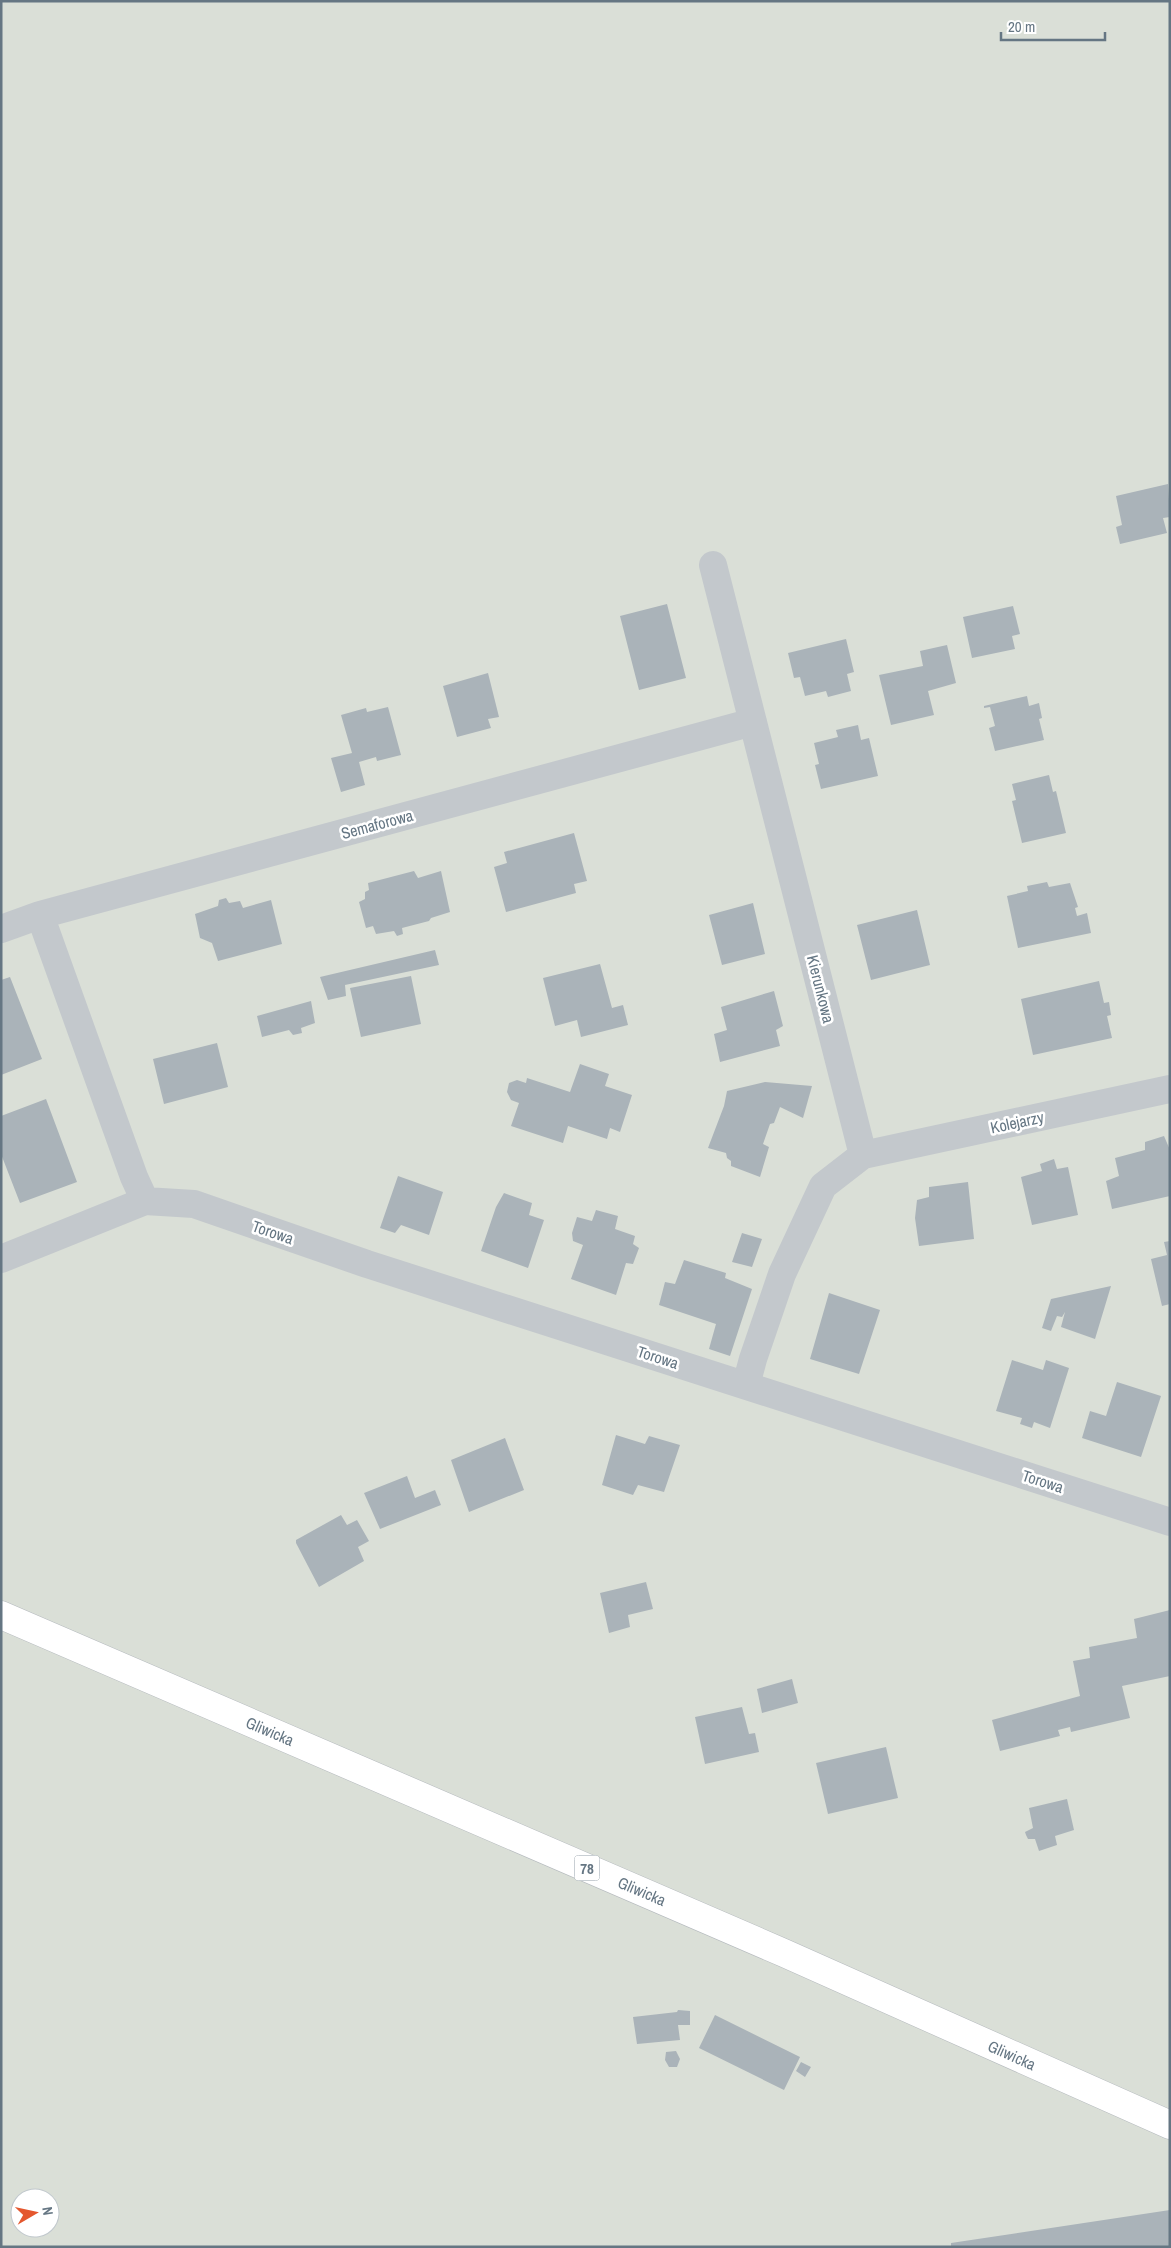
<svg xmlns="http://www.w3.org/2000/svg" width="1171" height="2248" viewBox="0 0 1171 2248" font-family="'Archivo Narrow',sans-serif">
	<rect width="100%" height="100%" fill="#fafaf8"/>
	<path fill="#dadfd7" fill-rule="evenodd" d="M1,1H1170V2247H1ZM20,2198H50V2228H20Z"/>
	<path fill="#aab3b9" d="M1168,484L1170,517L1163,518L1167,533L1120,544L1116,527L1122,525L1116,496Z
		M667,604L686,678L639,690L620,616Z
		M1013,606L1020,634L1012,636L1015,649L972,658L963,617Z
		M846,639L854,672L847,674L851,691L828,697L826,691L805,696L800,677L794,678L788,653Z
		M947,645L956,683L928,691L934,715L891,725L879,675L923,666L920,651Z
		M488,673L499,717L488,719L491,728L457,737L443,686Z
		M1027,696L1029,706L1039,703L1042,718L1039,719L1044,740L995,751L989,728L995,726L990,707L984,708V706Z
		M388,707L401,755L377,761L376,757L359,762L365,785L341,792L331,758L352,753L341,715L366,708L367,712Z
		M858,725L861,740L869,738L878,776L821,789L815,765L819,764L814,743L838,737L836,730Z
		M1049,775L1053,792L1056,791L1066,833L1022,843L1012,801L1016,800L1012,784Z
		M574,833L587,881L574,884L576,893L506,912L494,867L507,863L504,852Z
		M414,871L418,878L441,871L450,912L431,918L429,921L402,928L403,934L397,936L394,931L376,934L373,926L366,928L359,902L365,899V892L369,890L368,883Z
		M1047,882L1049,887L1070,883L1078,907L1075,908L1077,916L1087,913L1091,933L1018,948L1007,896L1028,891L1027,886Z
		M226,898L229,903L240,901L243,908L271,900L282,944L218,961L212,943L200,938L195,914L218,906L219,900Z
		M753,903L765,954L722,965L709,915Z
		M917,910L930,965L871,980L857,925Z
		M435,950L439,965L345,985L346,996L328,1000L320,977Z
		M600,964L612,1008L623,1005L628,1025L581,1037L577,1020L555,1026L543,978Z
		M411,976L421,1024L361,1037L350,988Z
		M10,977L42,1059L1,1075V980Z
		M1099,981L1104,1003L1109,1002L1111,1015L1107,1016L1112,1038L1033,1055L1021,999Z
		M774,991L783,1026L776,1030L780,1046L720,1062L714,1034L727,1030L721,1007Z
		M311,1001L315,1023L301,1028L302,1033L293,1035L289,1030L262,1037L257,1016Z
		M217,1043L228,1087L164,1104L153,1059Z
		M580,1064L609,1074L605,1086L632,1095L620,1132L610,1128L607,1139L568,1126L563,1143L511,1126L519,1103L511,1100L507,1092L509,1083L517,1080L526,1083L527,1078L570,1092Z
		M765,1082L812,1086L803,1118L780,1107L774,1123L770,1124L763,1144L769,1147L760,1177L731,1166V1161L727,1158L726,1153L708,1148L724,1106L727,1091Z
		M46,1099L77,1182L20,1203L1,1154V1116Z
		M1164,1136L1170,1150V1196L1112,1209L1106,1181L1119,1176L1115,1158L1145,1150V1142Z
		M1054,1159L1057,1169L1068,1167L1078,1215L1032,1225L1021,1177L1042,1171L1040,1164Z
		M398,1176L443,1192L429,1235L401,1225L395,1233L380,1228Z
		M968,1182L974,1239L919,1246L915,1218L917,1200L929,1197V1187Z
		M504,1193L532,1203L529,1215L544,1220L528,1268L481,1251L496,1207Z
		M596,1210L618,1216L615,1229L635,1236L633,1244L639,1248L633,1264L626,1263L616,1295L571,1279L583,1245L573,1241L572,1233L577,1217L592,1221Z
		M742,1233L762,1239L752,1267L732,1262Z
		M1170,1241V1304L1162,1306L1151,1259L1167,1255L1164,1242Z
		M684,1260L726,1273L725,1278L752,1289L730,1356L709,1349L716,1324L659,1305L665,1282L675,1284Z
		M1111,1286L1095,1339L1061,1327L1065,1312L1062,1317L1057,1316L1051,1331L1042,1328L1051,1299Z
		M829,1293L880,1310L859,1374L810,1359Z
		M1012,1360L1043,1370L1046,1360L1069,1368L1050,1428L1034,1422L1032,1428L1020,1424L1022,1418L996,1411Z
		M1117,1382L1161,1396L1141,1457L1082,1438L1090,1411L1106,1416Z
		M616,1435L645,1444L649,1436L680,1445L664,1492L638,1485L633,1495L602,1485Z
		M505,1438L524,1490L469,1512L451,1460Z
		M407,1476L415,1498L435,1490L441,1505L380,1529L364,1493Z
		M341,1515L347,1525L357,1520L369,1541L358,1547L364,1561L319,1587L296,1543V1540Z
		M646,1582L653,1609L628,1615L630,1627L609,1633L600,1593Z
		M1170,1610V1676L1122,1686L1130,1718L1071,1732L1070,1727L1058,1730L1060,1736L1000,1751L992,1720L1080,1696L1073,1661L1090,1658L1089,1647L1137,1638L1134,1619Z
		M792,1679L798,1703L762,1713L757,1689Z
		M742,1707L749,1734L755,1733L759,1752L705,1764L695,1717Z
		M886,1747L898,1798L828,1814L816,1763Z
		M1067,1799L1074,1830L1055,1836L1057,1845L1039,1851L1035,1839H1028L1026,1835L1025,1832L1033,1828L1029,1808Z
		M678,2010L690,2011V2025H678L680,2040L637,2044L633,2017L677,2012Z
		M715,2015L800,2057L784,2090L699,2048Z
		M676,2051L680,2059L677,2067H669L665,2060L666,2052Z
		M801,2062L811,2067L805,2077L796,2071Z
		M1170,2210V2247H951V2243Z"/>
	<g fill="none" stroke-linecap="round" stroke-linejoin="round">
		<defs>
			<path id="primary" d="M1,1615L784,1953L1170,2125"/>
		</defs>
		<use href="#primary" stroke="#b5babe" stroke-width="29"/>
		<path stroke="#c3c8cc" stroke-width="28" d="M713,565L863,1155L823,1186L782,1274L753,1359L746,1385
			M40,915L134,1177L145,1201
			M1,929L40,915L753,722
			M863,1155L1170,1089
			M1,1259L145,1201L194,1204L367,1264L1170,1522"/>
		<use href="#primary" stroke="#fff" stroke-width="28"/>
	</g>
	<g text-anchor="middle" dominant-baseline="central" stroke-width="5" stroke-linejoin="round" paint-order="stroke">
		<rect fill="#fff" stroke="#939fa8" stroke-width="1" x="574.5" y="1855.5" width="25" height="25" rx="4"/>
		<g font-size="15" font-weight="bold" fill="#657683">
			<text x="587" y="1868">78</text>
		</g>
		<g font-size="16" fill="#657683" stroke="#fff">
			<text transform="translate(377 824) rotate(-15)">Semaforowa</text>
			<text transform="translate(821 989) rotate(76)">Kierunkowa</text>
			<text transform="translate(1017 1122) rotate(-12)">Kolejarzy</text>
			<text transform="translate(273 1232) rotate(19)">Torowa</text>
			<text transform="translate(658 1357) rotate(18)">Torowa</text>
			<text transform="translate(1043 1481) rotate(18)">Torowa</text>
			<text transform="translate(270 1731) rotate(23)">Gliwicka</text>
			<text transform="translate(642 1891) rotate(23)">Gliwicka</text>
			<text transform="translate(1012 2055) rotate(24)">Gliwicka</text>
		</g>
	</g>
	<rect width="1171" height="2248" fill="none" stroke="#657683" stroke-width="5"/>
	<g transform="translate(35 2213) rotate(81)"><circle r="24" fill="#ffffff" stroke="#c1c8cd"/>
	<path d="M0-4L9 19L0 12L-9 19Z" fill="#e4572e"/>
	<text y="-8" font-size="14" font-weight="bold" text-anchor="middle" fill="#657683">N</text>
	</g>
	<path d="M1001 32v8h104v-8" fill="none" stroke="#657683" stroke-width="2.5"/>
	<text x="1008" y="32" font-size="15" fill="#657683" stroke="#ffffff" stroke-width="4" paint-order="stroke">20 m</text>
</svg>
